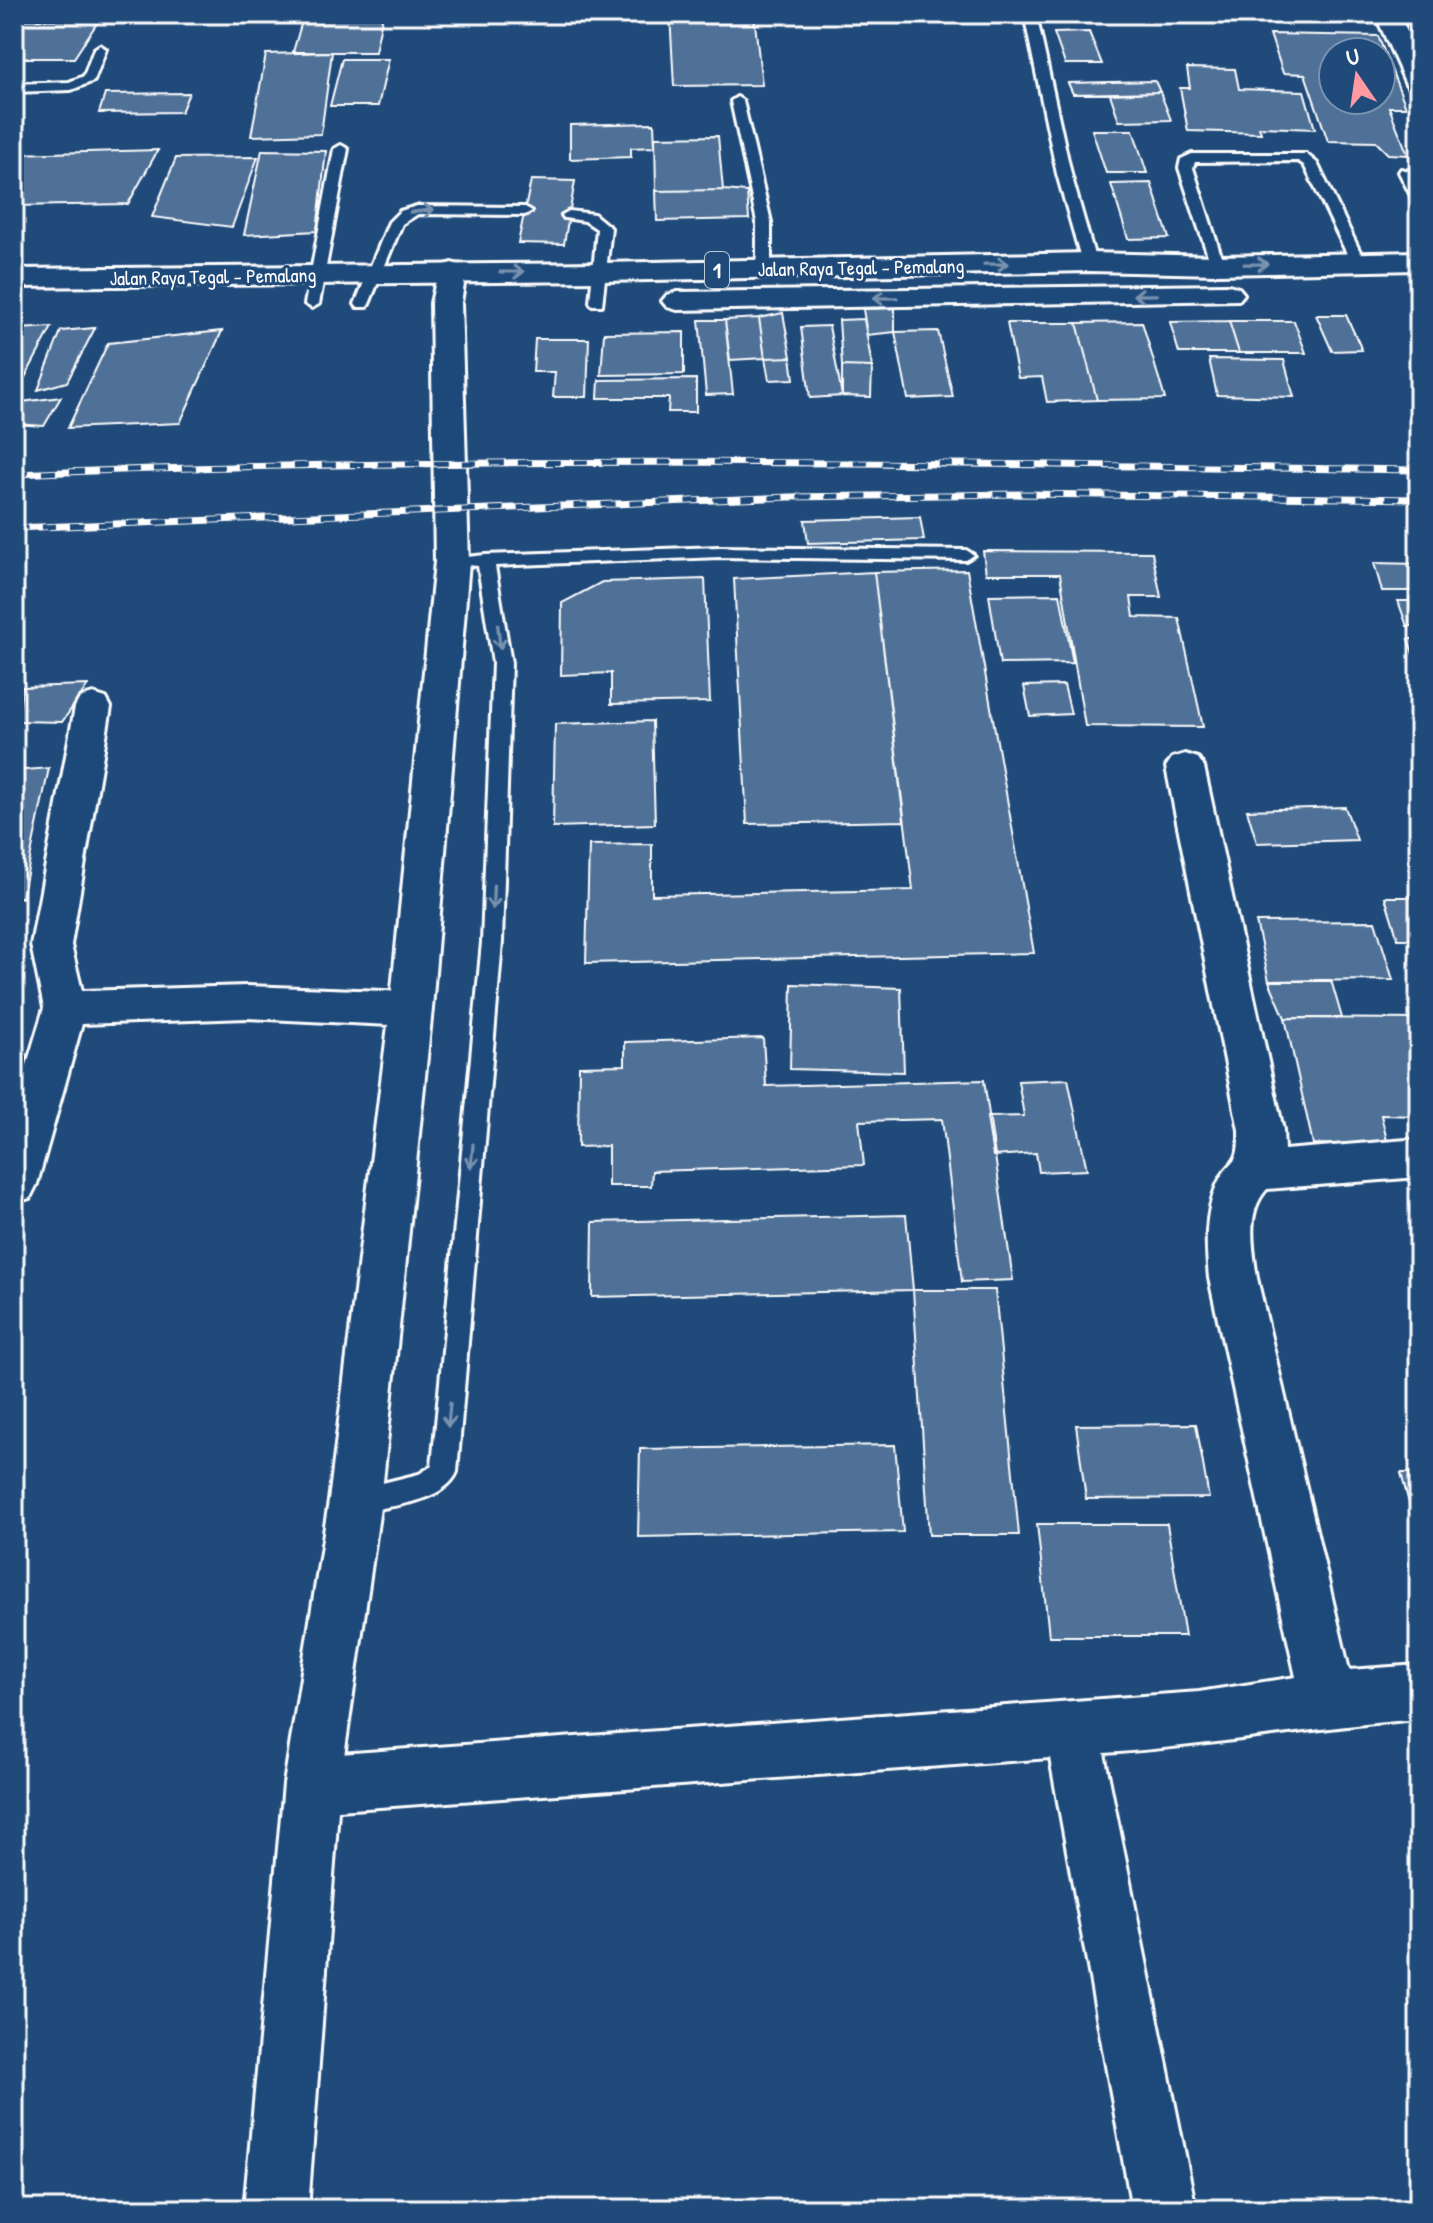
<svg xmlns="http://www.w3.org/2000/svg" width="1433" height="2223" viewBox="0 0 1433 2223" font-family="'Patrick Hand',sans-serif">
	<rect width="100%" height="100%" fill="#1f4a7a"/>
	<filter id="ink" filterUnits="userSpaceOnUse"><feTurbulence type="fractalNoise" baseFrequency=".0125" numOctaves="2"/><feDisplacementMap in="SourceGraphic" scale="16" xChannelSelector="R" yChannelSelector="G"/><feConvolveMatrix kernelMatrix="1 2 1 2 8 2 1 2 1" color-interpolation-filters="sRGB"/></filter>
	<g filter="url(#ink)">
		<path fill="#507197" stroke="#fff" stroke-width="2" fill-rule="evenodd" d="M116,14H252V17L111,23Z
			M304,14H383L375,52H293Z
			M670,14H754L762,85L674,86Z
			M14,19L99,20L74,58H14Z
			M1089,32L1102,64H1065L1054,33Z
			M1270,34L1378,36L1406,107H1389L1408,155L1388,154L1376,142L1328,141L1305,74L1283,73ZM1333,52H1381V100H1333Z
			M332,52L321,134L251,136L266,54Z
			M342,59H389L378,106H330Z
			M1187,68L1235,69L1239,89L1304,91L1315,129L1259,127L1261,133L1188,131L1180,88H1190Z
			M1155,81L1160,92L1073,94L1068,83Z
			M1160,92L1171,120L1119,121L1110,94Z
			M189,93L181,112L99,113L105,94Z
			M654,123L655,147L631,148V157L570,159V125Z
			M1092,130H1133L1147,173H1106Z
			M718,136L723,190L656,191L655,137Z
			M158,150L128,204L14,206V154Z
			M262,150L326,151L317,231L244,235Z
			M258,157L232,227L152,217L176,158Z
			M531,180L575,181L564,244L518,243Z
			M1151,183L1169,238L1128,239L1111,184Z
			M723,190L747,192L749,219L657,221L656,191Z
			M895,308V332L867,335L863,309Z
			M783,313L791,357L765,358L759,318Z
			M1316,315H1346L1362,350L1332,351Z
			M759,318L765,358L730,360L725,320Z
			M864,319L872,367L842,366L839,320Z
			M699,320H725L733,394L706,395Z
			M1229,321L1239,353H1179L1170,322Z
			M1229,321H1294L1306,353H1239Z
			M1142,322L1165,399L1097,400L1077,323Z
			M1007,323H1077L1097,400L1047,402L1042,377L1018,378Z
			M829,326L842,396L810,398L801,327Z
			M52,327L23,381L14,383V339L18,329Z
			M95,328L67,382L38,390L61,331Z
			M222,331L180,423L68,428L108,343Z
			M938,331L953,397L908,399L895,332Z
			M684,332V374L601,375L604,333Z
			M535,339H589L587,397H553L555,372H533Z
			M791,357L794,379L769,380L765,358Z
			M1209,359L1284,360L1294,397L1217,395Z
			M842,366L872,367L871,397L842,396Z
			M696,379V412H668L669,398H598L599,380Z
			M61,397L44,426L14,424V403Z
			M920,517L924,540L808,543L805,520Z
			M983,551L1152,552L1161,597H1131L1134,617L1179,618L1203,727L1085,726L1060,574H986Z
			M1374,563L1419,564V591H1382Z
			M967,570L1034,953L586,963L589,845L652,844V895L913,890L874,572Z
			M874,572L904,821L747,824L734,579Z
			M705,579L710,702L611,704V673L561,675L562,603L602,582Z
			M1060,594L1073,663L1000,664L989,595Z
			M1398,601H1419V626H1407Z
			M1408,639H1419V671Z
			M88,685L62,722L18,721L22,687Z
			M1064,685L1071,714L1030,716L1024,686Z
			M652,721L655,824L553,827L555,724Z
			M49,768L22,898L14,895V771Z
			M1345,807L1357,840L1257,843L1247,810Z
			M1385,897H1419V939H1398Z
			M1375,921L1393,980L1269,981L1256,922Z
			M1331,980L1342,1018H1285L1269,981Z
			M792,984L901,988L904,1072L790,1069Z
			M1285,1018L1419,1019V1116L1381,1115L1388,1145L1313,1144Z
			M763,1038L766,1086L984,1080L1013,1280L962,1282L942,1119L859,1121L864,1165L652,1171L651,1186H608V1146L578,1147L579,1066L625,1065V1042Z
			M1068,1079L1087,1170L1039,1172L1036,1153L993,1156L987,1117L1024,1116L1018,1081Z
			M906,1215L913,1290L592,1297L593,1222Z
			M913,1290H995L1019,1535H929Z
			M1196,1424L1209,1498L1086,1499L1076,1425Z
			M895,1445L903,1532L638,1537L640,1449Z
			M1401,1473H1419V1541Z
			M1037,1524H1167L1185,1636H1049Z"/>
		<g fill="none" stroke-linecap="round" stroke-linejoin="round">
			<defs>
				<path id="lane" d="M1024,14H1036L1071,174L1096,262L1094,265L1089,266L1082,262L1057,174Z
					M100,45L106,49L94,81L71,90L14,92V84L69,82L84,76L94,49Z
					M737,97L743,101L771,222V269L764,273L757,269V222L731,101Z
					M341,145L348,149L319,304L312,308L305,304L334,149Z
					M1192,154H1306L1317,163L1365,262L1358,266L1351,262L1304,165L1298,161L1195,162L1193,168L1224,265L1222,268H1212L1179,168L1181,159Z
					M1401,169L1413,172L1419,184V202L1412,198L1399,172Z
					M417,206L525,207L532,211L525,215L418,214L402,224L369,304L367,307H357L355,304L389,222L400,211Z
					M569,211L594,214L611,228L602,305H592L590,302L597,229L585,221L564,218L562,215Z
					M720,547L966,550L974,555L966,560L720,557L495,566L511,663L502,942L457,1472C443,1504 385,1506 355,1513L346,1510L342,1501L346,1492L419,1474L432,1466L482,942L493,663L478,566L467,565L464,561L467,557L485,555Z"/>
				<path id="street" d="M1375,14H1399L1419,57V92L1410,89L1406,84Z
					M93,694L106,698L111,707L71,945L82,991L247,986L411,992L426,997L432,1009L426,1021L411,1026L247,1018L82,1024L37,1184L30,1198L14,1203V1108L44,1008L31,945L75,707L80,698Z
					M1185,754L1198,758L1204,767L1283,1130L1284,1150L1419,1139V1177L1267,1189C1245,1212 1253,1249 1257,1278L1349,1670L1419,1665V1719C1314,1727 1210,1746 1104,1753L1196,2209H1132L1050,1758L312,1812L292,1804L284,1784L292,1764L312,1756L1199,1692L1296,1677L1209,1278C1206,1246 1204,1216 1217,1185C1230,1156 1240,1171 1239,1130L1166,767L1172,758Z"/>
				<path id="secondary" d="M452,263L462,266L466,272L461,303L469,562L432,1009L381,1501L340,1784L308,2209H244L284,1784L329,1501L390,1009L435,562L431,303L438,272L442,266Z"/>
				<path id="highway" d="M1419,252V270L1217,274L1089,271L602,281L14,287V269L602,263L1089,253L1217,256Z
					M1229,285L1239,288L1244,294L1239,300L677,310L667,307L662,301L667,295L677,292Z"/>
			</defs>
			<use href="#lane" stroke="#fff" stroke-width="6"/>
			<use href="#street" stroke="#fff" stroke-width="6"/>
			<use href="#secondary" stroke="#fff" stroke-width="6"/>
			<use href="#highway" stroke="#fff" stroke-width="6"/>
			<use href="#lane" fill="#1f4a7a" fill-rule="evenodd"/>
			<use href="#street" fill="#1f4a7a" fill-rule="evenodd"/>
			<use href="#secondary" fill="#1f4a7a" fill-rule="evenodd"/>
			<use href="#highway" fill="#1f4a7a" fill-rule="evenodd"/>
			<defs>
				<path id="rail" d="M14,474C482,455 950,463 1419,470
					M14,528L789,497L1021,494L1419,499"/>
			</defs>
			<use href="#rail" stroke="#fff" stroke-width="7"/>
			<use href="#rail" stroke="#1f4a7a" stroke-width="5" stroke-dasharray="14" stroke-linecap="butt"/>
		</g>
		<defs><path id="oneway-shaft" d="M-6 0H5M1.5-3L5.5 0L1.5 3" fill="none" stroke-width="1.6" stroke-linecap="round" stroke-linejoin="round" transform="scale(2)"/></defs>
		<g stroke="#7992af">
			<use href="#oneway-shaft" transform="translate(422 211) rotate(-6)"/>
			<use href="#oneway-shaft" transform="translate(996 264) rotate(-1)"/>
			<use href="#oneway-shaft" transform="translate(1256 264) rotate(-1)"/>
			<use href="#oneway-shaft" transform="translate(512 272)"/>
			<use href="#oneway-shaft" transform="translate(1145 295) rotate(179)"/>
			<use href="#oneway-shaft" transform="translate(885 298) rotate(179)"/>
			<use href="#oneway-shaft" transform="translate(499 637) rotate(84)"/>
			<use href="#oneway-shaft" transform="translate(493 897) rotate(92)"/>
			<use href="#oneway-shaft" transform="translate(472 1156) rotate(95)"/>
			<use href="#oneway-shaft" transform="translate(449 1415) rotate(95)"/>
		</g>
	</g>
	<g text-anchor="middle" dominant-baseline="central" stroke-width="6" stroke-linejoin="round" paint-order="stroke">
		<g font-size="20" fill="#fff" stroke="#1f4a7a">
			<text transform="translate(861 267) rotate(-1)">Jalan Raya Tegal - Pemalang</text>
			<text transform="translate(213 276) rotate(-1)">Jalan Raya Tegal - Pemalang</text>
		</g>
		<rect fill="#1f4a7a" stroke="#bcc9d7" stroke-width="2" x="705" y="252" width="24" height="36" rx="6"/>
		<g font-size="22" font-weight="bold" fill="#fff">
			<text x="717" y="270">1</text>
		</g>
	</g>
	<rect width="1433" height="2223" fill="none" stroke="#1f4a7a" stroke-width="48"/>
	<rect x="24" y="24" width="1385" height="2175" fill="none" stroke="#fff" stroke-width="3" filter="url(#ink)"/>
	<g transform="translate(1357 76) rotate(347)"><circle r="38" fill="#1f4a7a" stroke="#7992af" stroke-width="2"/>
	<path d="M0-6L14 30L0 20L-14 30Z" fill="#ff9aa2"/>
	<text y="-12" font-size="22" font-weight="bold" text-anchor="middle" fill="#ffffff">U</text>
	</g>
</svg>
